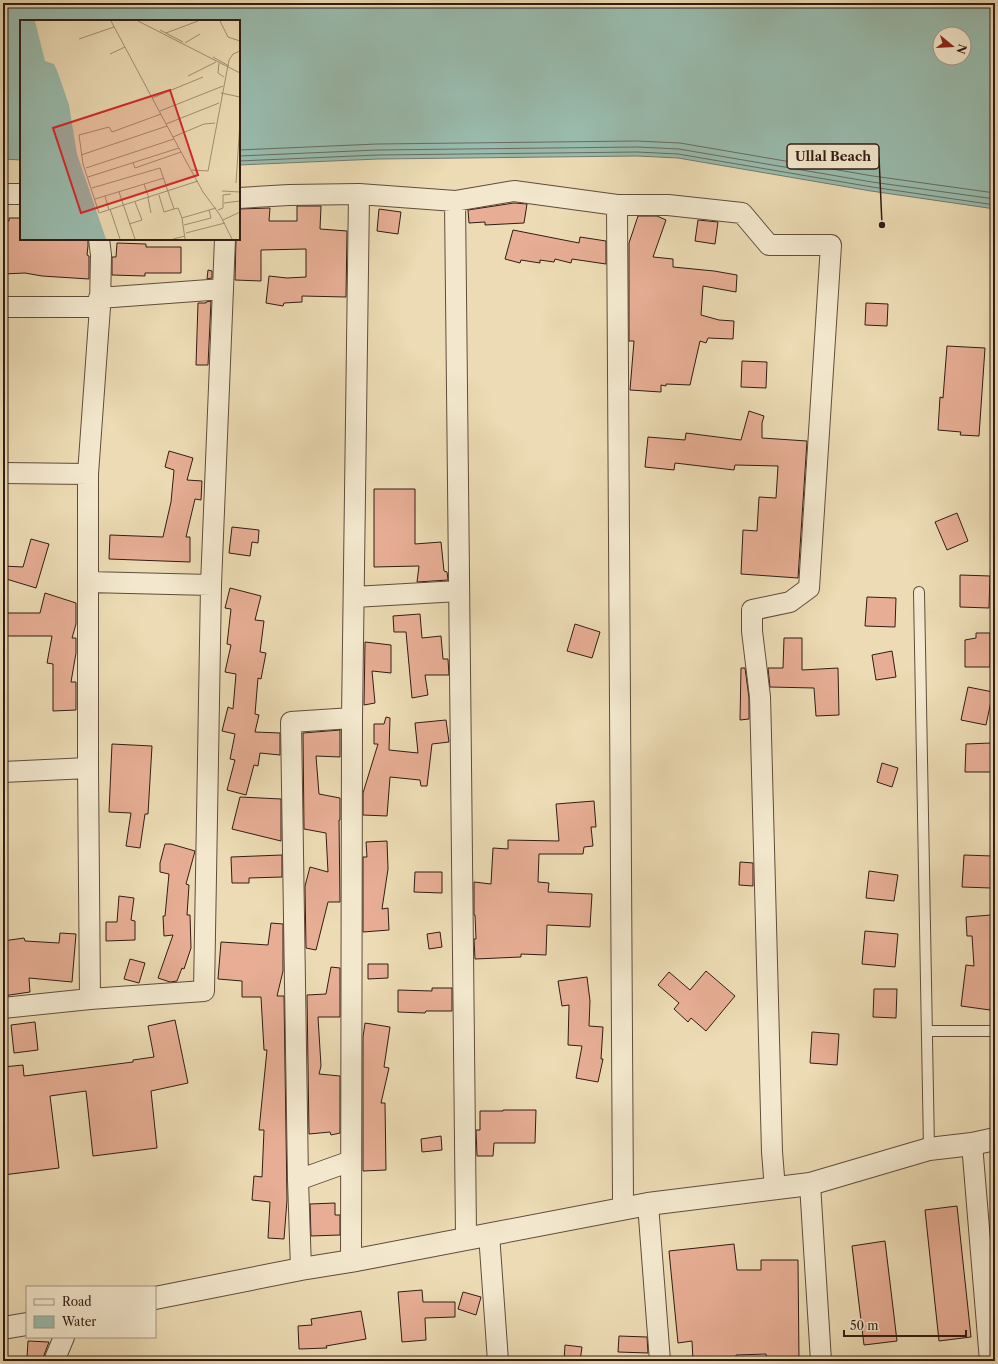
<svg xmlns="http://www.w3.org/2000/svg" width="998" height="1364" viewBox="0 0 998 1364" font-family="'Libre Caslon Text',serif">
	<rect width="100%" height="100%" fill="#ecdbb4"/>
	<filter id="stains"><feTurbulence type="fractalNoise" baseFrequency=".005" numOctaves="4"/><feColorMatrix values="0 0 0 0 .2 0 0 0 0 .09 0 0 0 0 .02 0 0 0 .5 -.17"/></filter>
	<radialGradient id="worn" r=".72"><stop offset=".6" stop-color="#630" stop-opacity="0"/><stop offset="1" stop-color="#630" stop-opacity=".3"/></radialGradient>
	<path fill="#99bbad" stroke="#707b70" fill-rule="evenodd" d="M3,3H995V209L871,191L678,158L637,156L378,159L239,165V21H21V160L3,159ZM940,34H964V58H940Z"/>
	<g fill="none" stroke-linecap="round" stroke-linejoin="round">
		<path stroke="#666c60" stroke-width="1" d="M239,150L377,144L637,141L680,143L873,176L995,193
			M239,156L377,150L637,147L679,149L872,182L995,199
			M239,161L378,155L637,152L678,154L872,187L995,205"/>
	</g>
	<path fill="#e7ae95" stroke="#331c14" d="M514,203L527,204L524,223L485,225V222L469,223L468,210Z
		M297,206H321L320,229L347,231L346,297L302,296V302L284,303L283,306L266,303L269,276L287,278L306,277V249L261,250V281L235,280L236,239H239V209L270,208L269,221H297Z
		M379,209L401,212L398,234L377,231Z
		M638,216H657L666,220L653,257L673,259V267L714,271L737,275L736,292L703,286L701,315L719,320L734,321L733,339L708,338L706,343L700,341L690,385L666,384V386L661,385V392L630,390L634,341H629V243Z
		M9,218H21V239H88V246L87,255L89,256V279L42,276L25,273L3,274V221H9Z
		M698,220L718,222L715,244L695,241Z
		M513,230L579,243L580,237L606,241V264L572,259L571,263L555,259L554,262L540,260V263L521,260L520,263L505,259Z
		M117,243L146,244V247H181V273H145V276L112,275V257H116Z
		M208,270L212,271V278L207,279Z
		M211,301L208,365H196L198,303H206V302Z
		M866,303L888,304L887,326L865,325Z
		M947,346L985,348L979,436L960,435L961,432L938,430L940,397L943,398Z
		M742,361L767,362L766,388L741,387Z
		M749,411L764,416L762,423V438L807,441L798,578L741,574L743,530L757,531L759,497L776,498L778,466L735,465L734,470L675,463L674,470L645,467L648,437L685,440L686,433L741,440Z
		M169,451L193,458L187,480L202,481L201,500L195,499L186,537H190V562L109,559L110,535L163,537L171,502L174,470L165,467Z
		M374,489H415V544L441,542L444,571L447,572L448,580L417,582L419,566L374,567Z
		M957,513L968,541L947,550L935,522Z
		M232,527L259,530L258,543L252,542L250,556L229,553Z
		M31,539L49,544L36,588L3,578V566L23,567Z
		M960,575L990,576L989,608L960,607Z
		M230,588L261,596L255,620L264,621L260,652L266,653L261,679L258,678L255,714L259,715L255,732L280,733V755L260,753L258,766L254,765L246,795L227,790L235,760L230,759L235,734L222,731L228,707L233,709L236,674L225,672L231,645L227,644L231,609L225,608Z
		M45,593L76,603V624L72,638H76V653L71,682H76V710L53,711V664L47,663L52,636H3V613H40Z
		M867,597L896,598L895,627L865,626Z
		M420,614L422,638L441,636L443,659H448L449,675H425L428,695L412,698L406,632H394L393,616Z
		M575,624L600,632L592,658L567,651Z
		M976,633H990V667H965V640L976,638Z
		M784,638H802V670L838,668L839,715L816,716L814,688L770,687L768,668H783Z
		M365,642L391,645V673L372,671L375,703L364,705Z
		M892,651L896,677L876,680L872,655Z
		M741,668H745L749,698V719L740,720Z
		M968,687L993,692L986,725L961,720Z
		M386,717L390,718L389,750L418,753L415,723L446,720L449,742L432,744L427,786H421L420,780L390,777L387,816L363,815V793L378,744H374V724H384Z
		M340,730V757L316,756L319,794L340,798V820H339L340,902H328L316,950L306,948L305,886L310,867L328,872L326,833L304,829L303,733Z
		M991,743V772H965L966,744Z
		M112,744L152,746L148,814H145L140,848L126,846L131,813L109,812Z
		M882,763L898,768L892,787L877,782Z
		M240,797L281,799V841L232,829Z
		M594,801L596,827H591L593,846L584,847L583,854H539L538,882L549,883L548,892L592,894L590,927L547,925L546,955L521,954V957L475,959L474,939H476L475,915H474V882L491,884L493,848L508,849V840L559,841L556,804Z
		M387,841L388,869L382,909L388,908L389,930L363,932V857H367L366,842Z
		M165,844H171L195,851L186,884L189,885L187,915H190L191,948L184,969L182,968L177,981L170,982L158,978L173,935L164,936L163,916H165L169,874L160,872V863Z
		M282,855V877L249,878V883H232L231,857Z
		M964,855L992,856L991,888L962,887Z
		M740,862L753,863V886L739,885Z
		M869,871L898,875L894,901L866,898Z
		M415,872H442V893L414,892Z
		M119,896L134,898L131,920L135,921V940L106,941V922H117Z
		M991,915L995,977L990,1010L961,1006L966,965L974,966L972,936H967L966,917Z
		M271,923L283,924V971L277,996H284L287,1200L284,1239L268,1238L270,1202L252,1200L254,1176L262,1177L264,1130H259L267,1050H264L261,997H242V981L218,979L221,942L268,945Z
		M865,931L898,934L895,967L862,964Z
		M440,932L442,947L429,949L427,934Z
		M60,933L76,934L72,982L29,978L30,992L3,996V941L24,938L25,941L59,943Z
		M130,959L145,963L139,983L124,979Z
		M368,964H388V978L368,979Z
		M331,967L340,968V1017H318L321,1066L319,1074L340,1076V1133L331,1135L330,1132L309,1134L307,995L326,994Z
		M706,971L735,996L706,1031L691,1018L688,1022L674,1009L679,1003L658,985L669,972L690,990Z
		M587,977L590,1001L589,1026L603,1027L601,1059H603L598,1082L576,1078L582,1046L568,1045L569,1005L562,1006L558,981Z
		M432,988H452V1011H426L425,1013L398,1012V990L432,991Z
		M874,989H897L896,1018L873,1017Z
		M175,1020L188,1083L151,1091L157,1148L93,1156L86,1091L50,1096L59,1168L3,1175V1067L23,1065L24,1076L133,1062V1060L154,1057L148,1026Z
		M35,1022L38,1050L14,1053L11,1025Z
		M365,1023L390,1027L384,1067L389,1068L381,1103H385L386,1170L363,1171V1037Z
		M812,1032L839,1034L837,1065L810,1063Z
		M503,1110H536L535,1143H494L493,1156H477L476,1130H480V1111H503Z
		M441,1136L442,1150L422,1152L421,1139Z
		M335,1203V1215H340V1235L311,1236L310,1204Z
		M957,1206L971,1337L939,1341L925,1210Z
		M885,1241L897,1341L864,1345L852,1246Z
		M734,1244L737,1270H761V1260H798L799,1361H767L766,1354L736,1355V1361H693L692,1341L678,1343L669,1251Z
		M422,1290L423,1302H455V1317L425,1318L426,1340L402,1342L398,1292Z
		M463,1292L481,1297L476,1315L458,1309Z
		M361,1311L366,1339L326,1346L327,1348L299,1349L298,1326L312,1325L311,1319Z
		M619,1336L647,1337L648,1353L618,1352Z
		M28,1341L49,1342L43,1358H27Z
		M565,1345L582,1347L580,1361H564Z"/>
	<g fill="none" stroke-linecap="round" stroke-linejoin="round">
		<defs>
			<path id="service" d="M919,592L929,1149
				M927,1031H995"/>
			<path id="minor" d="M3,194H21
				M239,198L289,195L359,194L455,201L514,191L617,205H668L742,213L769,245H831L809,588L790,602L752,610V631L760,697L772,1152L775,1189
				M455,201L466,1235L467,1238
				M617,205L623,1203L622,1208
				M99,298L223,289
				M3,307H100
				M3,473L88,474
				M88,582L211,585
				M354,597L459,591
				M3,772L88,768
				M90,999L88,768V474L100,307L101,255L99,239
				M3,1008L90,999L204,991L211,585L225,239
				M972,1144L990,1361
				M298,1180L351,1161
				M810,1184L821,1361
				M648,1204L660,1361
				M489,1234L498,1361
				M351,1261L352,718L359,194
				M301,1269L298,1180L291,722L352,718
				M54,1361L64,1337"/>
			<path id="tertiary" d="M155,1298L301,1269L351,1261L648,1204L810,1184L929,1149L972,1144L995,1139
				M3,1328L27,1324"/>
		</defs>
		<use href="#service" stroke="#614c3c" stroke-width="12"/>
		<use href="#minor" stroke="#614c3c" stroke-width="22"/>
		<use href="#tertiary" stroke="#614c3c" stroke-width="24"/>
		<use href="#service" stroke="#f3e8ce" stroke-width="10"/>
		<use href="#minor" stroke="#f3e8ce" stroke-width="20"/>
		<use href="#tertiary" stroke="#f3e8ce" stroke-width="22"/>
	</g>
	<g transform="translate(20 20)">
		<rect width="220" height="220" fill="#ecdbb4"/>
		<path d="M0,1H15L25,41L34,44L38,53L49,85L57,134L86,219H0Z" fill="#99bbad"/>
		<path fill="none" stroke="#a28f74" stroke-width="1" d="M91,1L161,132L183,172L200,195L212,219M118,1L220,53M200,1L208,17L220,21M140,10L163,22M146,13L178,1M59,19L94,7M165,23L180,14M90,34L105,27M193,37L209,46M199,43L198,53L204,57M168,56L196,42M201,73L220,77M132,78L183,57M140,91L203,66M141,94L92,112L89,107L59,115L63,144L79,193L178,161M146,104L199,83M153,117L184,104L195,103M61,135L147,106M113,143L115,148L161,132M66,148L154,119M172,150L188,151L209,40L213,34L220,31M68,157L159,128M216,163L220,102M124,164L129,178M72,168L140,148L154,189L158,188L162,198L165,219M202,171L220,172M99,172L115,219M139,175L144,192L154,189M85,176L89,190M128,178L131,193M75,179L144,158M204,183L220,181M90,189L100,219M198,190L203,188V175L211,174M162,198L196,188M203,200L220,192M109,204L122,200L115,182M164,205L191,198L189,190M166,213L205,203M153,219L165,216"/>
		<path fill="#d62828" fill-opacity="0.15" stroke="#d62828" stroke-width="2" d="M150,70L178,155L61,193L33,108Z"/>
		<rect width="220" height="220" fill="none" stroke="#331c14" stroke-width="2"/>
	</g>
	<path fill="none" stroke="#331c14" stroke-width="1.5" d="M882 225L879 157"/>
	<circle fill="#331c14" stroke="#f3e8ce" stroke-width="1.5" cx="882" cy="225" r="4"/>
	<rect fill="#f3e8ce" stroke="#331c14" stroke-width="1.5" x="787" y="144" width="92" height="25" rx="4"/>
	<g font-size="13" text-anchor="middle" font-weight="bold" fill="#331c14">
		<text x="833" y="161">Ullal Beach</text>
	</g>
	<rect width="998" height="1364" fill="none" stroke="#ecdbb4" stroke-width="16"/>
	<rect x="4" y="4" width="990" height="1356" fill="none" stroke="#331c14" stroke-width="2"/>
	<rect x="8" y="8" width="982" height="1348" fill="none" stroke="#331c14"/>
	<rect x="26" y="1286" width="130" height="52" fill="#f3e8ce" stroke="#a69684"/>
	<rect x="34" y="1299" width="20" height="6" fill="#f3e8ce" stroke="#a69684"/>
	<text x="62" y="1306" font-size="12" fill="#331c14">Road</text>
	<rect x="34" y="1316" width="20" height="12" fill="#99bbad" stroke="#a69684"/>
	<text x="62" y="1326" font-size="12" fill="#331c14">Water</text>
	<g transform="translate(952 46) rotate(108)"><circle r="19" fill="#f3e8ce" stroke="#a69684"/>
	<path d="M0-3L7 15L0 10L-7 15Z" fill="#8f2418"/>
	<text y="-6" font-size="11" font-weight="bold" text-anchor="middle" fill="#331c14">N</text>
	</g>
	<path d="M844 1330v6h122v-6" fill="none" stroke="#331c14" stroke-width="2"/>
	<text x="850" y="1330" font-size="12" fill="#331c14" stroke="#f3e8ce" stroke-width="3" paint-order="stroke">50 m</text>
	<rect width="100%" height="100%" filter="url(#stains)"/>
	<rect width="100%" height="100%" fill="url(#worn)"/>
</svg>
